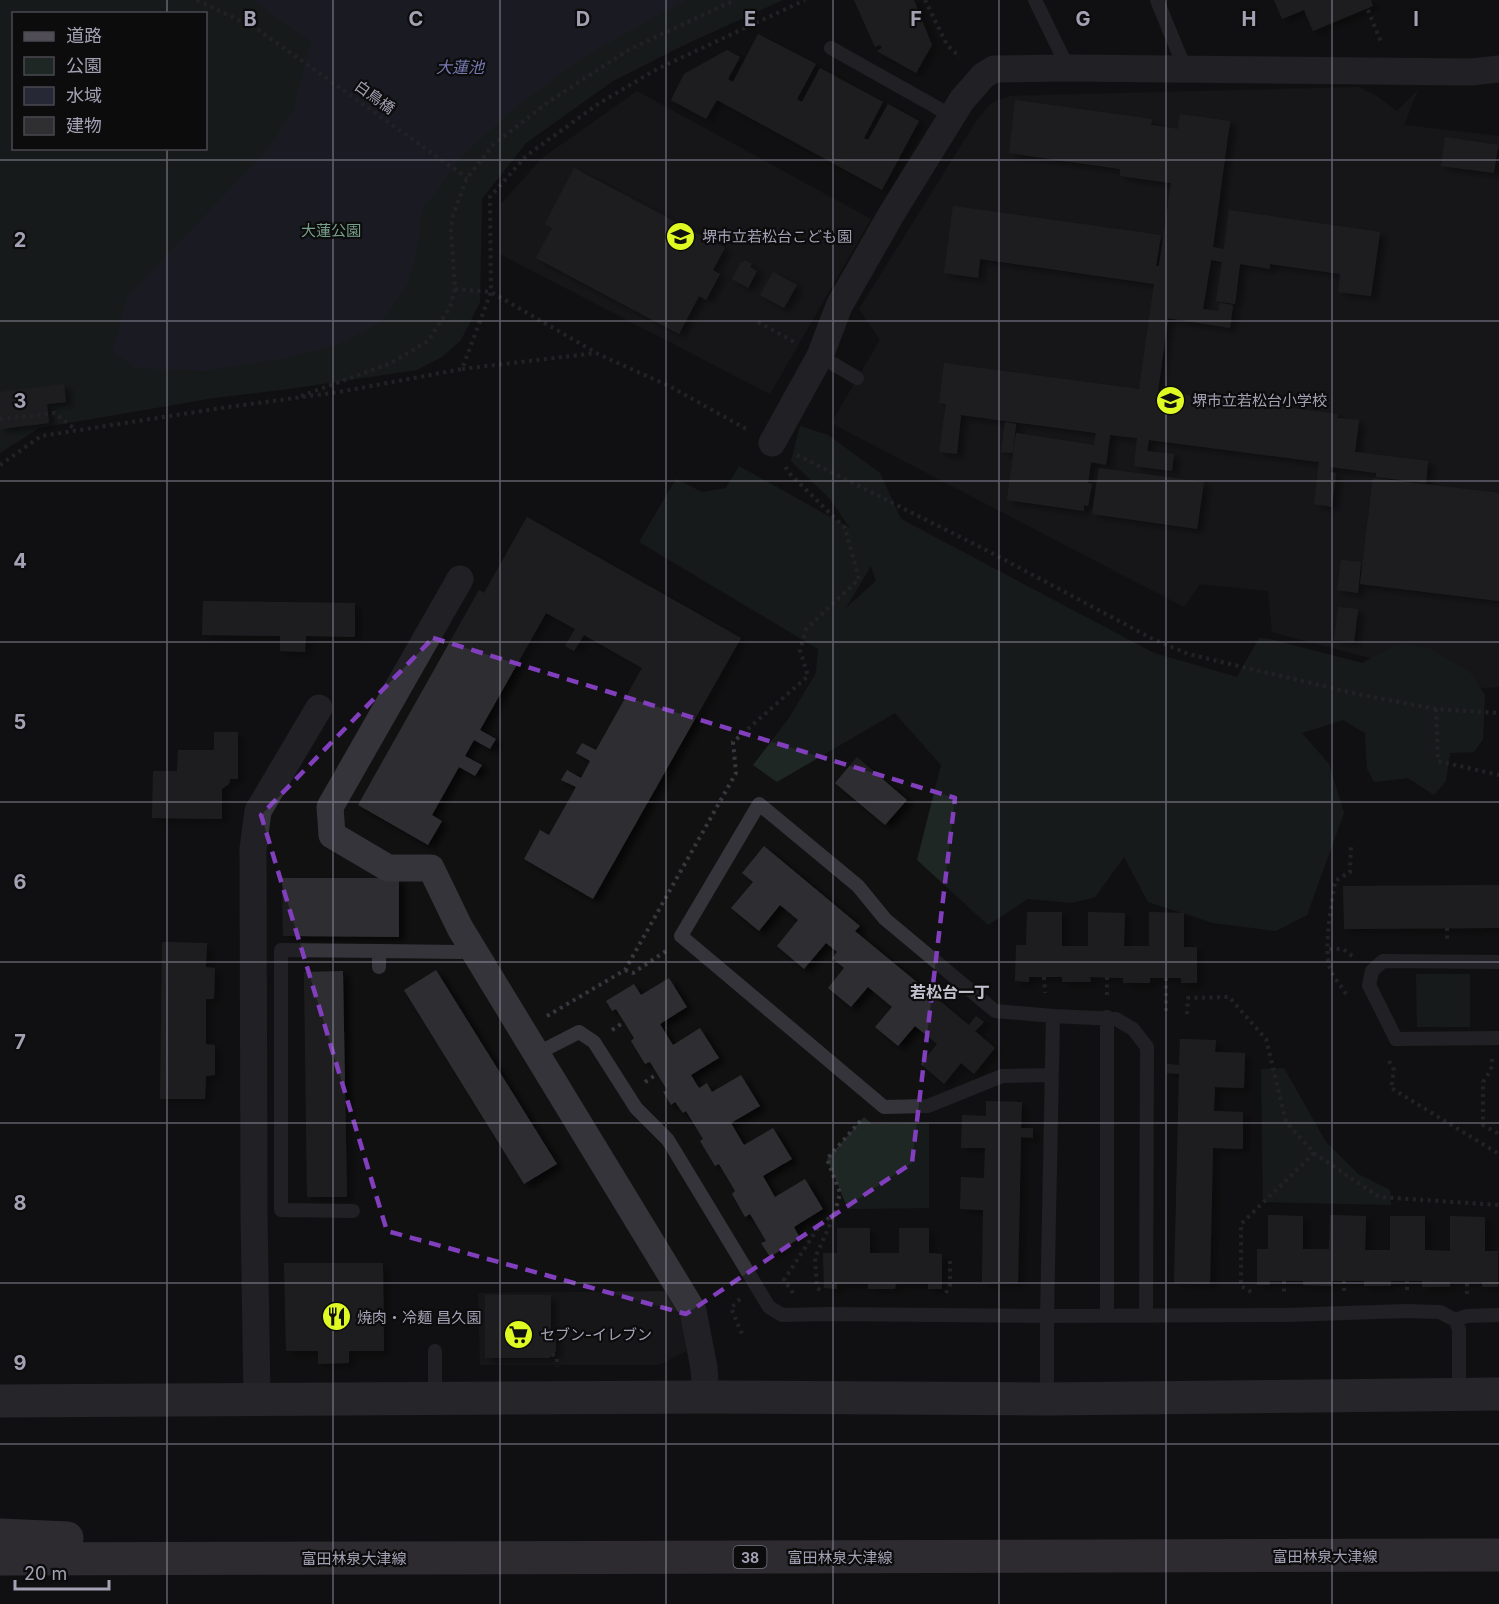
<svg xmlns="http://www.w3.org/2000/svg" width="1499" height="1604" viewBox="0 0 1499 1604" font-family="Inter,'Noto Sans JP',sans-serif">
	<defs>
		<filter id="shadow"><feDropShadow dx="6" dy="4" stdDeviation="3" flood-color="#0009"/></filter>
	</defs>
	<rect width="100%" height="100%" fill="#111112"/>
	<path fill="#1e1d1f" d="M1358,87L1377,96L1397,111L1418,90L1404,125L1499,136V687L1483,688L1272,632L1268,591L1200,584L1184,607L831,423L880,340L859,309L975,123L990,104L1009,96Z
		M637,91L871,219L770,394L500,254L501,204L541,159Z
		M665,1291L681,1319L689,1350L659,1365H480L478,1293Z"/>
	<path fill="#1f2724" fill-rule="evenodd" d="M0,0H783L684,45L613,81L526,143L482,199L480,302L461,340L442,357L417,370L289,389L214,398L39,428L0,453ZM14,14H206V148H14Z
		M800,426L828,435L880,473L901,519L1154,653L1237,677L1259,638L1270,639L1362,663L1394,646L1406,644L1429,648L1470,672L1485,695L1483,739L1474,752L1450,753L1446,781L1434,795L1408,778L1374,782L1367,769L1365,733L1343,720L1302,733L1329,764L1344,813L1307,915L1276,931L1213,923L1148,902L1124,857L1095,897L1072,903L1028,899L988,925L917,860L941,765L895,713L777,782L753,765L789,718L816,673L818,649L639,542L676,479L702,492L726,488L739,466L850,528L830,499L791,461ZM871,566L876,581L846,608Z
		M1416,974H1470V1027H1417Z
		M1284,1068L1326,1142L1358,1174L1390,1190L1391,1205L1263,1202L1261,1069Z
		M864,1117L872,1124L929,1123V1208L848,1209L827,1159Z"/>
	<path fill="#272836" d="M253,0H688L665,11L582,58L517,106L464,154L422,210L418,244L408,284L380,323L334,346L286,358L203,371L135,368L112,351L128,296L269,148L292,113L311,42Z"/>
	<path fill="#2f2e31" filter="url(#shadow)" d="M854,0H914L932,45L916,73L877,51L882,48L880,45L875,47Z
		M1274,0H1371L1373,6L1313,31L1304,10L1282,19Z
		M758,34L816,64L797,99L802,102L820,68L883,102L864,138L868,140L888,104L919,121L882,190L717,100L706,119L671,100L684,74L727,50L740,57L728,79L733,82Z
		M1015,100L1152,119L1151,125L1178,129L1180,114L1230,121L1213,247L1224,249L1229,210L1380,232L1371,296L1338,292L1340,274L1270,264V269L1240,264L1235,304L1216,301L1222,262L1211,260L1203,309L1218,311L1220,303L1233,305L1230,328L1168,318L1158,391L1338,414L1337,418L1359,420L1355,452L1428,461L1426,483L1376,477V473L1331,467L1330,472L1336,473L1332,507L1314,504L1319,462L1149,440L1147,451L1174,454L1172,471L1134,466L1137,438L1110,435L1106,465L1091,462L1088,483L1092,484L1088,506L1084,505V511L1007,500L1016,433L1094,445L1096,433L961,415L957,454L939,452L946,404L939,403L944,363L1139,389L1154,284L980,259L978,278L944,273L953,206L1161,235L1156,266H1159L1171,183L1120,176V169L1009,153Z
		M1445,137L1498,145L1494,173L1441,166Z
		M574,168L725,248L713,270L720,274L706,300L699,296L679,334L536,258L552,228L545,224Z
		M744,260L752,264L750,267L757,271L748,288L732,279L741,262L743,263Z
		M773,272L797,285L784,308L760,295Z
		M64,384L66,402L47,404L49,423L0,429V392Z
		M1005,422L1016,424L1013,453L1001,452Z
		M1099,468L1204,482L1197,529L1092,514Z
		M1373,478L1499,493V601L1360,584Z
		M527,517L741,638L593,899L524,859L540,830L549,835L576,787L561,780L567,770L581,778L590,761L576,753L582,743L596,750L642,668L584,635L574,651L565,646L575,629L546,613L480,730L496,739L490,749L474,740L465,756L482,765L475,776L459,767L432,815L442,821L428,845L358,805L479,590L484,593Z
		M1341,560L1361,562L1358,593L1337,590Z
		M203,601L355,603V637L306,636L305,652L280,651V636L202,635Z
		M1338,607L1358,609L1354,642L1334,640Z
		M214,732H238V779H230L229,784L222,789V819L152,818L153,771H177L178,750H214Z
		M857,757L907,800L885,825L835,783Z
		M764,846L860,926L855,931L969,1025L976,1016L984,1022L975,1031L995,1048L974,1074L961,1063L944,1084L921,1064L937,1044L915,1026L898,1046L875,1027L892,1007L868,987L851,1007L828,988L844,968L832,958L837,952L826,943L804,969L777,946L798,920L780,905L759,931L731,908L753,882L742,873Z
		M282,878H399V937L283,936Z
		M1499,885V928L1344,929L1343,886Z
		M1027,912H1062V946H1088V912L1125,913L1124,946H1149V912L1184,913V947H1197V983H1181V978H1150V983H1123V978L1090,977L1091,982H1062V977H1029V982L1015,981L1016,945H1026Z
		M162,942L207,943L206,967L215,968L214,999H206V1044L215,1045V1075L206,1076L205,1099H160Z
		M436,970L557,1164L524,1184L404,990Z
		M343,971L347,1197H307L304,972Z
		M669,978L687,1007L660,1024L673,1045L700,1028L719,1058L691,1075L699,1088L707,1083L712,1092L741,1075L760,1106L731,1123L744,1145L773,1128L792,1159L763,1176L775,1197L805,1179L823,1209L794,1227L800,1238L770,1257L761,1243L766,1241L750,1214L745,1217L732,1194L735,1191L719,1164L715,1166L700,1141L703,1139L686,1111L683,1113L675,1102L671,1105L663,1092L667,1090L650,1062L645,1064L631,1041L634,1038L616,1009L612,1011L606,1001L634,984L641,995Z
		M1180,1039L1216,1040L1215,1052L1245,1053L1244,1088L1215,1087L1214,1111L1243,1112V1149L1213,1148L1210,1284L1174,1283L1179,1074L1167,1073V1064L1179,1065Z
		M986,1101L1022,1102L1021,1128H1033V1138L1021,1137L1018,1283L982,1282L983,1210L960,1209L961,1177L984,1178L985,1148H961L962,1115L986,1116Z
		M1268,1215L1303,1216V1249H1329L1330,1215L1366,1216L1365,1250H1390V1216H1425V1250L1450,1251V1216L1485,1217V1251H1498V1287H1482V1282H1450V1287H1422V1281H1391V1286H1364V1281H1332V1286L1303,1285V1281H1270V1285H1257V1249H1268Z
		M837,1228H870V1253H899V1228H929V1253L942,1254V1289H928V1284H896L895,1289H868V1284H837V1289L824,1288L823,1253H837Z
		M284,1263H383L384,1351H349V1363L318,1364V1351H286Z
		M485,1295H551V1338H556V1351L549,1358H485Z"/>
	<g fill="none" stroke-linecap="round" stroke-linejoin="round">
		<path stroke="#39373e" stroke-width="4" stroke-dasharray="3 4.5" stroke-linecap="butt" d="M197,0L257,29L467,178
			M925,0L947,45L960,57
			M1368,10L1381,42
			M455,289L491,292L595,352
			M758,322L796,343
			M462,369L596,353L671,387L748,430
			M301,396L391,363L428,341L450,307L455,289L451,230L453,215L467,178L493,145L548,102L630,49L735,0
			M0,419L55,413L76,430
			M797,455L986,550L1151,638L1188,654L1357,694L1436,709L1499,713
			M0,465L41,436L228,407L339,392L462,369L491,292L490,197L526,156L598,104L657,69L805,0
			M1436,709L1438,761L1499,775
			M1447,928V940
			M1329,949H1343L1355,958
			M625,970L633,973L666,951
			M1044,977L1045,993
			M1107,977V996
			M1166,978V1014
			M1346,994C1341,985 1331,975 1329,965C1324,945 1332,902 1335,881L1350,872L1351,846
			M1187,1014L1188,998L1229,997L1266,1039L1286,1122L1314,1153L1379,1197L1499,1205
			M547,1016L625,970L736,773L733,742L808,676L800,650L806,629L859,579L845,528L789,473L785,466
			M612,1030L624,1022
			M1492,1059L1491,1070L1483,1082V1125L1499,1134
			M1389,1061L1394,1070L1391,1088L1499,1154
			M645,1082L657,1074
			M1284,1281V1293
			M820,1290L817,1288L815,1258L835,1213L840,1193L827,1159L863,1118
			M1407,1290V1281
			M1344,1291V1281
			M1251,1292L1241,1286V1224L1314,1153
			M793,1293L784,1280L818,1228L835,1213
			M946,1293L950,1285V1257
			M1467,1294V1282
			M740,1299L731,1308L742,1334
			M552,1354L557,1358V1367"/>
		<path stroke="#35343a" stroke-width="14" d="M1035,0L1068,68
			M1157,0L1186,71
			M831,48L952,116
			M820,356L857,378
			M379,951L461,952L472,948
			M1499,962L1383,961L1372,971L1369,985L1396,1039L1499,1038
			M536,1054L579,1032L594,1042L636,1108L668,1140L769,1307L782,1315L829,1314L1047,1316L1053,1016L1116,1019L1133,1029L1147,1047L1146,1316
			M1050,1075L1002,1076L928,1106L884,1107L681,936L759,804L858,886L885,919L995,1011L1053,1016
			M353,1211L281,1210V950L379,951V967
			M1107,1316V1017
			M1455,1320L1467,1316L1499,1315
			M435,1351V1399
			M1047,1399V1316L1286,1315L1406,1311L1440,1312L1455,1320L1459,1329V1394"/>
		<path stroke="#35343a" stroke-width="27" d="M772,443L820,356L839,306L892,213L962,100L983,76L994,69L1068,68L1471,72L1499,69
			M460,579L330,807L332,835L388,868H431L460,928L693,1311L704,1368L706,1397
			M257,1400L254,1213L253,849L258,811L319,708"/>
		<path stroke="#413f47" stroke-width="33" d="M0,1401L706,1397L1047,1399L1499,1394"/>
		<path stroke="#504d56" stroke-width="33" d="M0,1535L67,1538
			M0,1559L1499,1555"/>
	</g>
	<path d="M0 0H1499V1604H0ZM433,638L955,798L912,1163L686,1314L387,1231L261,815Z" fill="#111112" fill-opacity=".55" fill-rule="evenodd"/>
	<path fill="none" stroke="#813ebd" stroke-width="4.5" stroke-dasharray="12 8" stroke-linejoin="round" d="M433,638L955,798L912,1163L686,1314L387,1231L261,815Z"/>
	<path fill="none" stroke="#a4a1b4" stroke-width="1.5" stroke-opacity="0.55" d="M167,0V14M333,0V1604M500,0V1604M666,0V1604M833,0V1604M999,0V1604M1166,0V1604M1332,0V1604M167,148V1604M0,160H1499M0,321H1499M0,481H1499M0,642H1499M0,802H1499M0,962H1499M0,1123H1499M0,1283H1499M0,1444H1499"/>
	<defs>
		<symbol id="school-disc" viewBox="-11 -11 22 22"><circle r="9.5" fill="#dff922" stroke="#0c0c0d"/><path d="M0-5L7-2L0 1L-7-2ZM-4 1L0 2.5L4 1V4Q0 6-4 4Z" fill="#111"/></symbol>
		<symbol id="restaurant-disc" viewBox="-11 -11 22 22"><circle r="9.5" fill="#dff922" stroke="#0c0c0d"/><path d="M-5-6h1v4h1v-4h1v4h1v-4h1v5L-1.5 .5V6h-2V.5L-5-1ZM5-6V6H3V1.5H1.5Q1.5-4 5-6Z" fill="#111"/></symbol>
		<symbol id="supermarket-disc" viewBox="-11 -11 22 22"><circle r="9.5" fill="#dff922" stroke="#0c0c0d"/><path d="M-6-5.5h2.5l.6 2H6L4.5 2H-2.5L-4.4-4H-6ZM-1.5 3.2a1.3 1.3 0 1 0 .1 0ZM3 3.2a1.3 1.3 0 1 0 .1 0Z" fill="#111"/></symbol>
	</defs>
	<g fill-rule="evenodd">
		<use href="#school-disc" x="664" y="220" width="33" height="33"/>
		<use href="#school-disc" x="1154" y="384" width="33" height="33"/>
		<use href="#restaurant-disc" x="320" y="1300" width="33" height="33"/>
		<use href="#supermarket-disc" x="502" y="1318" width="33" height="33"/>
	</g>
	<g text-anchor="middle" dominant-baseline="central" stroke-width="4.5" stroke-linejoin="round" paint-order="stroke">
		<rect fill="#0c0c0d" stroke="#767482" stroke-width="1.5" x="733.5" y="1546" width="33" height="22" rx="4.5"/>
		<g font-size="14" font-weight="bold" fill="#a4a1b4">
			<text x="750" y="1557">38</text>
		</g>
		<g font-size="15" fill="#a4a1b4" stroke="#0c0c0d">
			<text transform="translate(375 97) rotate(36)">白鳥橋</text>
			<text x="1325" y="1556">富田林泉大津線</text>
			<text x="840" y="1557">富田林泉大津線</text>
			<text x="354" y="1558">富田林泉大津線</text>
		</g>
		<g font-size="15" fill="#77a08c" stroke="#0c0c0d">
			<text x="331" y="230">大蓮公園</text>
		</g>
		<g font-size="15" fill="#a4a1b4" stroke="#0c0c0d" text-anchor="start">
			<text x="702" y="236">堺市立若松台こども園</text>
			<text x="1192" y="400">堺市立若松台小学校</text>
			<text x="357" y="1317">焼肉・冷麺 昌久園</text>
			<text x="540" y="1334">セブン-イレブン</text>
		</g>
		<g font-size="16" font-style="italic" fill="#767ab1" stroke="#0c0c0d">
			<text x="460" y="67">大蓮池</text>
		</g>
		<g font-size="16" font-weight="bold" fill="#c5c2cf" stroke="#0c0c0d">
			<text x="950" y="992">若松台一丁</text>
		</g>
	</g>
	<g font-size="20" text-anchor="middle" font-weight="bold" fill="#a4a1b4" stroke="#0c0c0d" stroke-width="4.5" stroke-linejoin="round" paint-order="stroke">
		<text x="250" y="26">B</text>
		<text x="416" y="26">C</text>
		<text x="583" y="26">D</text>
		<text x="750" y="26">E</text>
		<text x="916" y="26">F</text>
		<text x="1083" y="26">G</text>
		<text x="1249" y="26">H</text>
		<text x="1416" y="26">I</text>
		<text x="20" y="247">2</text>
		<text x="20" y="408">3</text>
		<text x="20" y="568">4</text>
		<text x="20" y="729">5</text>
		<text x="20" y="889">6</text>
		<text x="20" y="1049">7</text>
		<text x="20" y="1210">8</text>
		<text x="20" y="1370">9</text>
	</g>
	<rect x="12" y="12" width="195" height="138" fill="#0c0c0d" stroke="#494850" stroke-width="1.5"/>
	<rect x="24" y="32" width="30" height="9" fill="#504d56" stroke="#494850" stroke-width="1.5"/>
	<text x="66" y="42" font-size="18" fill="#a4a1b4">道路</text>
	<rect x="24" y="57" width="30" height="18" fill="#1f2724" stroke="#494850" stroke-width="1.5"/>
	<text x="66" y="72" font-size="18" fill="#a4a1b4">公園</text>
	<rect x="24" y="87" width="30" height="18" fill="#272836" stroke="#494850" stroke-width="1.5"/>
	<text x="66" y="102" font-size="18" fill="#a4a1b4">水域</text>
	<rect x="24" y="117" width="30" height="18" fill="#2f2e31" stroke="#494850" stroke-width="1.5"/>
	<text x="66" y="132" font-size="18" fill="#a4a1b4">建物</text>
	<path d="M15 1580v9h94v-9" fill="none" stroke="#a4a1b4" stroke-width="3"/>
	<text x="24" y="1580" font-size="18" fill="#a4a1b4" stroke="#0c0c0d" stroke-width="4.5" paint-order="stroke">20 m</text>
</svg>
